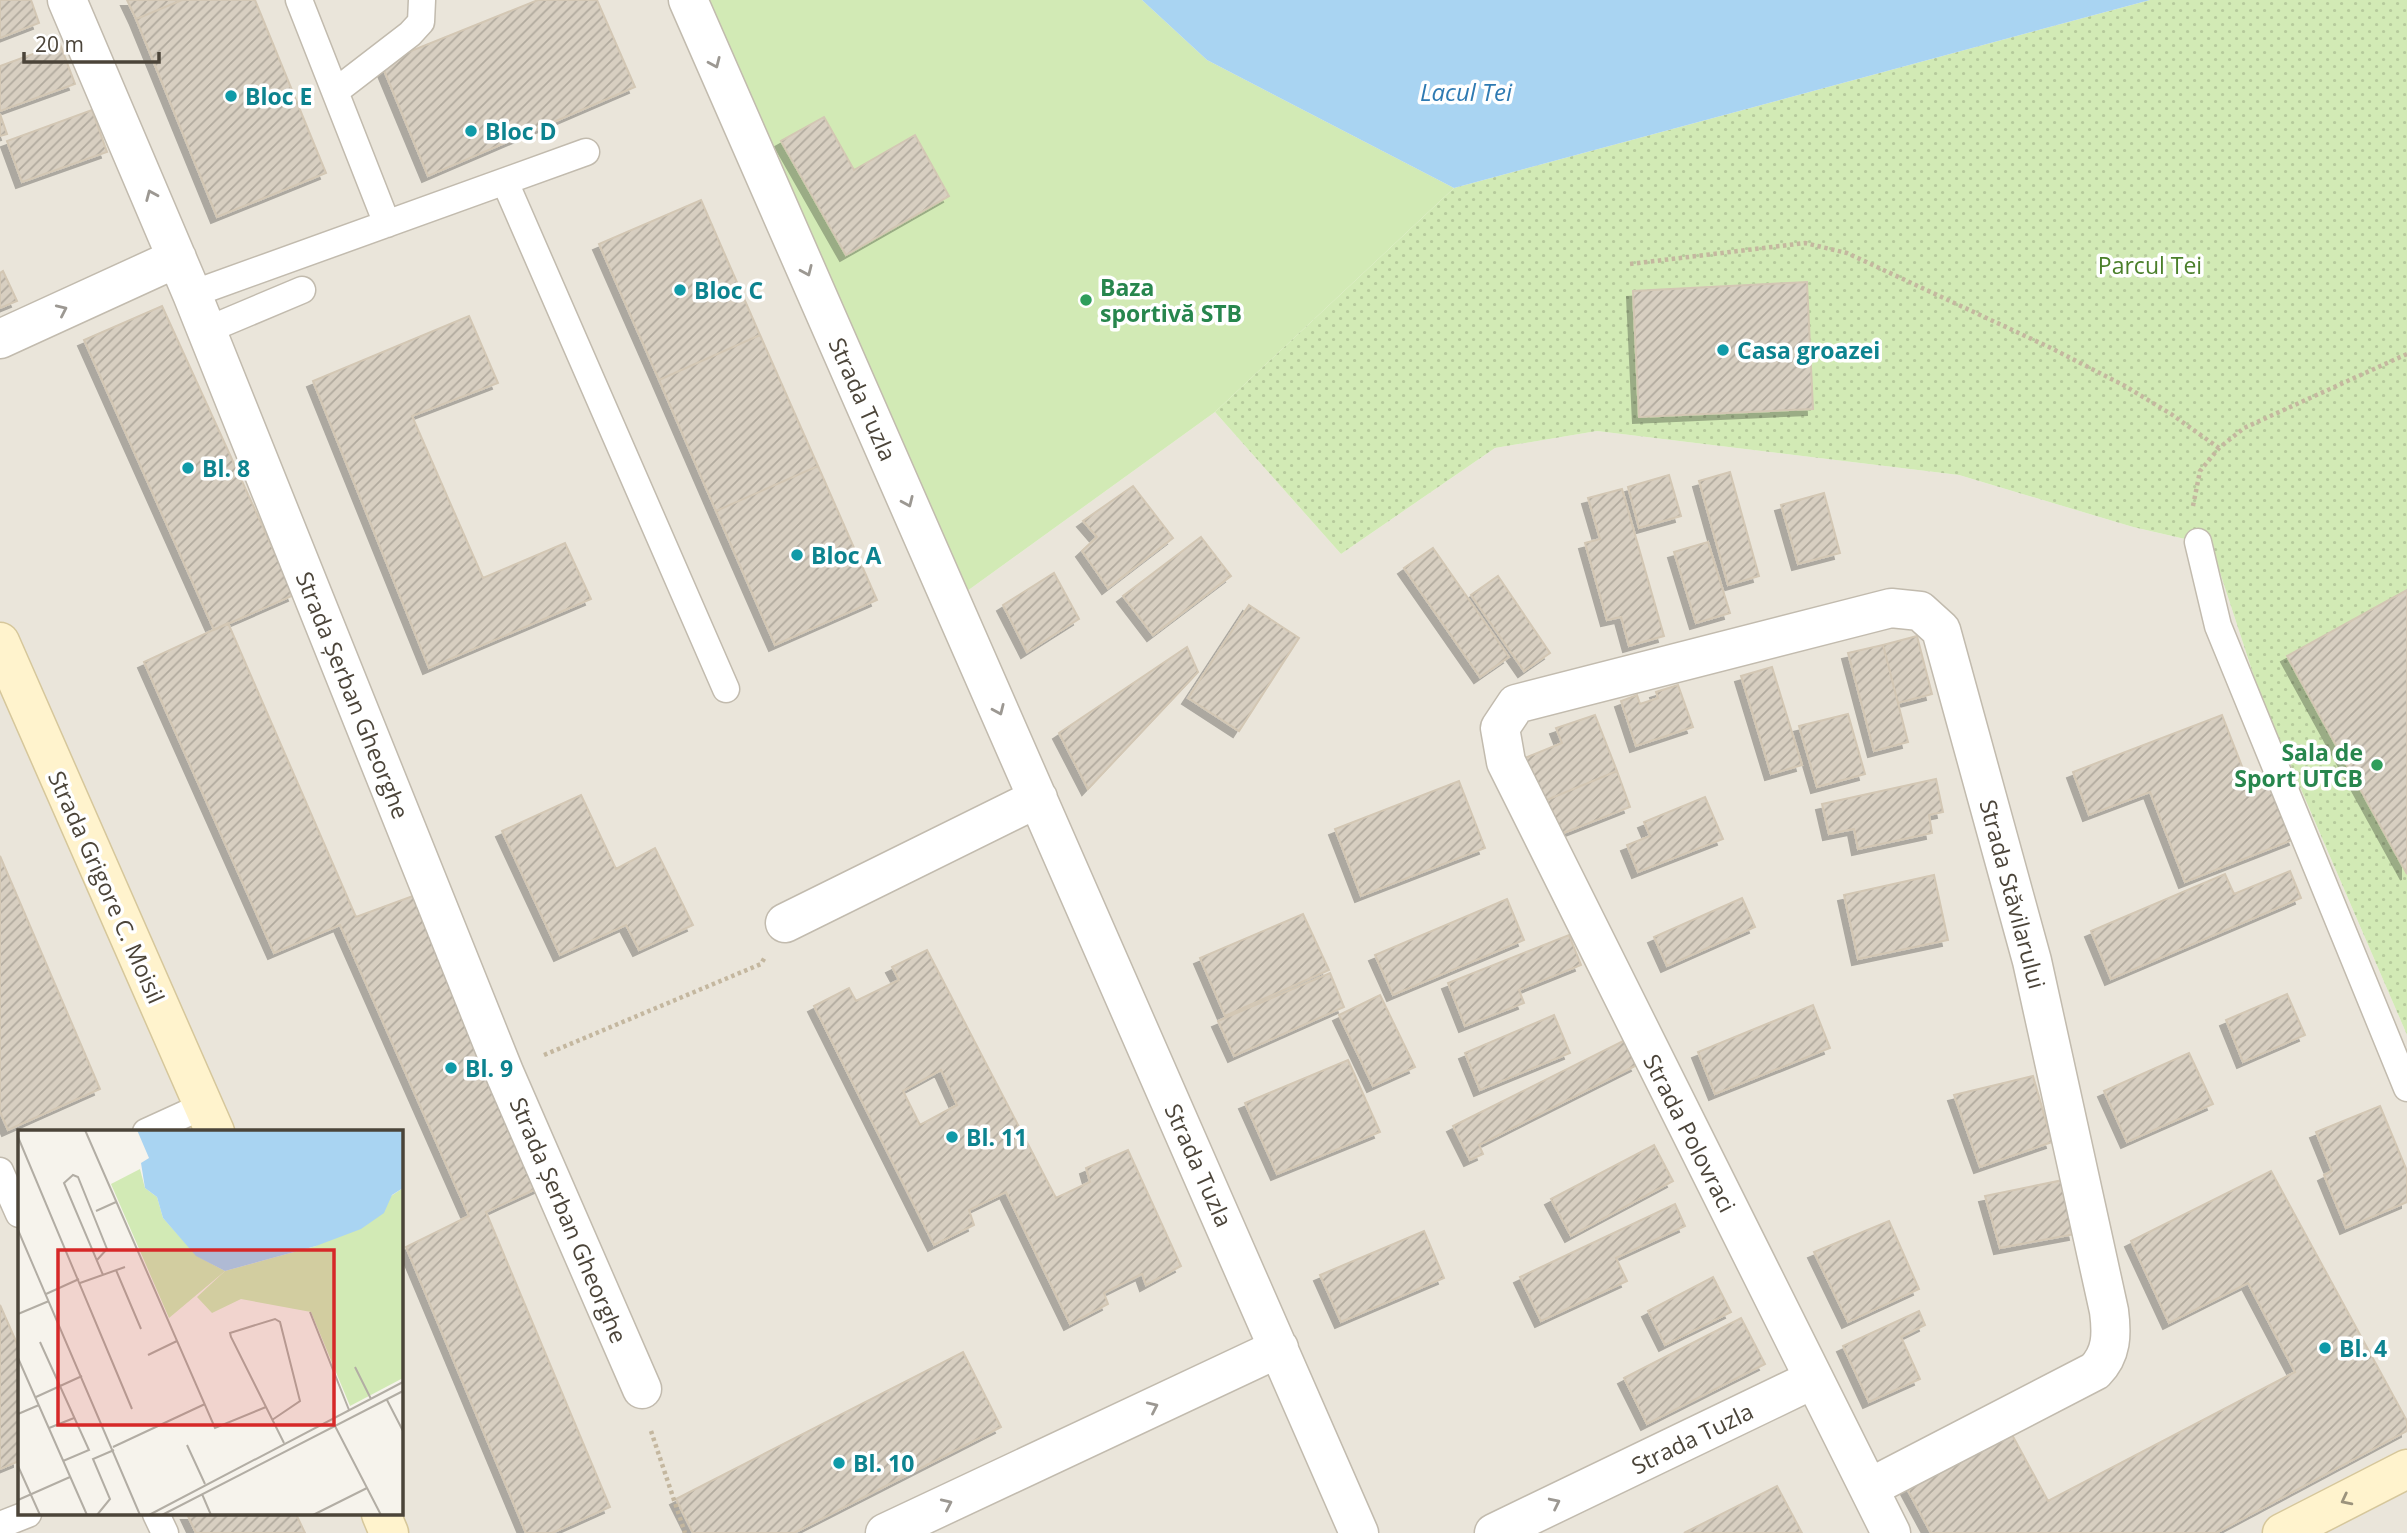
<svg xmlns="http://www.w3.org/2000/svg" width="2407" height="1533" viewBox="0 0 2407 1533" font-family="'Open Sans',sans-serif">
	<defs>
		<pattern id="park-dots" width="8" height="8" patternUnits="userSpaceOnUse" patternTransform="scale(1.75)"><rect width="8" height="8" fill="#d2eab5"/><path d="M2 2h.1M6 6h.1" fill="none" stroke="#b6ca9c" stroke-width="1.8" stroke-linecap="round"/></pattern>
		<pattern id="building-hatch" width="6" height="6" patternUnits="userSpaceOnUse" patternTransform="scale(1.75)"><rect width="6" height="6" fill="#d8cfc1"/><path d="M-1 1l2-2M0 6l6-6M5 7l2-2" fill="none" stroke="#b1aa9e"/></pattern>
		<filter id="shadow"><feDropShadow dx="-6" dy="6" stdDeviation="0" flood-color="#0004"/></filter>
	</defs>
	<rect width="100%" height="100%" fill="#f6f3ec"/>
	<path fill="#eae5da" fill-rule="evenodd" d="M0,0H707L963,594L1215,412L1341,554L1495,448L1597,431L1959,475L2133,527L2211,545L2259,692L2407,1035V1533H0ZM19,1132H401V1514H19Z"/>
	<path fill="#d2eab5" d="M707,0H1142L1207,60L1454,188L1215,412L963,594Z"/>
	<path fill="url(#park-dots)" d="M2150,0H2407V1035L2259,692L2211,545L2133,527L1959,475L1597,431L1495,448L1341,554L1215,412L1454,188Z"/>
	<path fill="#a9d4f2" d="M1142,0H2150L1454,188L1207,60Z"/>
	<path fill="url(#building-hatch)" stroke="#d3c7b4" stroke-width="2" fill-rule="evenodd" filter="url(#shadow)" d="M0,0H31L39,23L0,38Z
		M127,0H182L136,19Z
		M182,0H255L326,173L217,217L136,19Z
		M538,0H597L635,87L428,176L381,63Z
		M60,44L75,84L0,111V66Z
		M92,110L107,152L22,182L7,141Z
		M0,114L7,134L0,136Z
		M824,117L854,170L915,135L949,196L846,255L781,141Z
		M701,200L760,335L659,380L599,244Z
		M3,271L17,301L0,308V273Z
		M1807,282L1813,409L1639,417L1633,291Z
		M162,306L294,595L214,630L84,340Z
		M469,316L498,383L412,416L483,578L565,543L591,599L429,668L313,381Z
		M760,335L818,466L716,511L659,380Z
		M818,466L877,600L775,645L716,511Z
		M1730,472L1759,576L1728,585L1699,481Z
		M1669,475L1681,516L1639,528L1628,487Z
		M1133,486L1173,538L1108,588L1082,551L1097,537L1083,521Z
		M1622,489L1664,636L1629,646L1621,617L1607,620L1585,543L1600,539L1588,498Z
		M1824,493L1840,553L1798,564L1781,505Z
		M1201,537L1231,576L1153,635L1123,596Z
		M1708,542L1730,613L1696,623L1674,552Z
		M1433,548L1509,657L1480,677L1404,568Z
		M1054,573L1079,619L1027,652L1003,605Z
		M1498,576L1550,653L1524,671L1471,595Z
		M2407,590V874L2287,656Z
		M1249,605L1299,638L1239,731L1188,698Z
		M228,623L356,917L421,893L549,1183L486,1212L610,1507L552,1533H526L406,1247L469,1216L340,925L274,953L144,662Z
		M1917,636L1932,694L1898,703L1883,645Z
		M1883,645L1908,742L1874,751L1848,653Z
		M1187,647L1198,672L1088,789L1059,733Z
		M1772,667L1802,765L1771,774L1741,676Z
		M1678,685L1693,727L1636,746L1621,701L1637,695L1640,704L1658,698L1656,692Z
		M1848,714L1865,774L1817,787L1799,726Z
		M1595,715L1617,771L1537,804L1520,760L1562,743L1556,728Z
		M2222,715L2252,792L2274,784L2295,839L2185,882L2150,792L2089,815L2073,772Z
		M1617,771L1630,807L1551,838L1537,804Z
		M1936,779L1943,812L1929,815L1932,833L1858,849L1854,829L1829,834L1822,804Z
		M1459,781L1485,848L1361,896L1335,829Z
		M581,795L616,869L655,848L693,925L639,950L626,925L560,955L502,831Z
		M1705,797L1723,839L1638,872L1627,845L1650,836L1644,822Z
		M0,856L100,1089L8,1130L0,1112Z
		M2290,871L2301,898L2111,979L2091,931L2225,874L2234,894Z
		M1934,875L1948,940L1858,959L1844,895Z
		M1742,898L1755,927L1667,966L1654,937Z
		M1507,899L1524,940L1393,995L1375,955Z
		M1303,914L1329,970L1225,1016L1200,958Z
		M1569,935L1581,965L1519,990L1524,1003L1465,1026L1448,983Z
		M927,950L1056,1198L1090,1182L1086,1168L1128,1150L1181,1266L1146,1285L1142,1274L1104,1293L1108,1304L1070,1324L1006,1192L969,1210L974,1225L934,1245L814,1006L849,988L856,1001L899,980L892,967ZM941,1070L957,1105L920,1125L903,1091Z
		M1330,973L1344,1007L1234,1056L1218,1021Z
		M2287,994L2305,1035L2243,1062L2226,1020Z
		M1380,995L1415,1067L1373,1086L1339,1015Z
		M1813,1005L1830,1048L1715,1094L1698,1052Z
		M1554,1015L1570,1053L1480,1090L1465,1053Z
		M1625,1040L1637,1065L1479,1145L1483,1154L1470,1160L1453,1126Z
		M2189,1053L2213,1104L2127,1142L2104,1091Z
		M1348,1060L1380,1132L1277,1174L1245,1103Z
		M2033,1076L2052,1142L1980,1167L1954,1095Z
		M2380,1106L2407,1171V1202L2346,1228L2324,1175L2332,1171L2316,1132Z
		M1654,1145L1673,1181L1571,1236L1551,1199Z
		M2271,1171L2407,1421V1431L2216,1533H1931L1905,1485L2009,1429L2048,1501L2295,1372L2248,1283L2169,1323L2131,1241Z
		M2063,1180L2075,1234L2000,1248L1985,1196Z
		M1675,1204L1685,1226L1616,1258L1627,1281L1541,1321L1520,1277Z
		M1889,1221L1919,1289L1848,1322L1814,1252Z
		M1424,1231L1444,1278L1341,1322L1320,1275Z
		M1713,1277L1731,1312L1665,1345L1648,1311Z
		M0,1305L19,1348V1461L0,1469Z
		M1919,1311L1925,1325L1901,1337L1920,1379L1869,1402L1843,1346Z
		M1741,1318L1765,1364L1647,1424L1624,1378Z
		M963,1352L1001,1427L794,1533H693L676,1499Z
		M1777,1486L1802,1533H1684Z
		M187,1514H296L305,1533H196Z"/>
	<g fill="none" stroke-linecap="round" stroke-linejoin="round">
		<defs>
			<path id="lane" d="M299,0L387,224
				M336,91L410,34L421,22L422,0
				M505,182L726,689
				M192,294L586,152
				M207,330L302,290
				M2198,542L2218,626L2407,1088
				M146,1132L203,1106
				M0,1171L19,1214
				M156,1514L165,1533
				M0,1525L28,1514"/>
			<path id="street" d="M67,0L192,294L504,1072L642,1389
				M688,0L1359,1533
				M0,339L177,258
				M785,923L1038,798
				M1869,1488L2095,1371C2112,1354 2112,1334 2109,1311L2032,961L1941,630L1920,611L1891,608L1516,704L1500,728L1506,762L1891,1533
				M885,1533L1279,1348
				M1494,1533L1814,1379"/>
			<path id="secondary" d="M0,642L215,1132
				M381,1514L389,1533
				M2282,1533L2407,1469"/>
		</defs>
		<use href="#lane" stroke="#c2bbae" stroke-width="29"/>
		<use href="#street" stroke="#c2bbae" stroke-width="41"/>
		<use href="#secondary" stroke="#d6c79b" stroke-width="41"/>
		<path stroke="#c4b79f" stroke-width="4.5" stroke-dasharray="3.5 3.5" stroke-linecap="butt" d="M1630,264L1805,243L1847,253L2051,348L2125,386L2171,414L2219,448
			M2193,506L2200,471L2219,448L2244,428L2407,354
			M544,1055L761,964L765,957
			M651,1431L685,1533"/>
		<use href="#lane" stroke="#fff" stroke-width="26"/>
		<use href="#street" stroke="#fff" stroke-width="38"/>
		<use href="#secondary" stroke="#fff3cd" stroke-width="38"/>
	</g>
	<defs><path id="oneway-chevron" d="M-2-3.5L2.5 0L-2 3.5" fill="none" stroke-width="1.6" stroke-linecap="round" stroke-linejoin="round" transform="scale(1.75)"/></defs>
	<g stroke="#9c9892">
		<use href="#oneway-chevron" transform="translate(715 63) rotate(66)"/>
		<use href="#oneway-chevron" transform="translate(151 195) rotate(-113)"/>
		<use href="#oneway-chevron" transform="translate(807 271) rotate(66)"/>
		<use href="#oneway-chevron" transform="translate(62 310) rotate(-25)"/>
		<use href="#oneway-chevron" transform="translate(908 502) rotate(66)"/>
		<use href="#oneway-chevron" transform="translate(999 710) rotate(66)"/>
		<use href="#oneway-chevron" transform="translate(1153 1407) rotate(-25)"/>
		<use href="#oneway-chevron" transform="translate(1555 1503) rotate(-26)"/>
		<use href="#oneway-chevron" transform="translate(947 1504) rotate(-25)"/>
	</g>
	<use stroke="#9c937c" href="#oneway-chevron" transform="translate(2346 1500) rotate(153)"/>
	<g fill="#0f9aa8" stroke="#fff" stroke-width="2.5">
		<circle cx="231" cy="96" r="7"/>
		<circle cx="471" cy="131" r="7"/>
		<circle cx="680" cy="290" r="7"/>
		<circle cx="1723" cy="350" r="7"/>
		<circle cx="188" cy="468" r="7"/>
		<circle cx="797" cy="555" r="7"/>
		<circle cx="451" cy="1068" r="7"/>
		<circle cx="952" cy="1137" r="7"/>
		<circle cx="2325" cy="1348" r="7"/>
		<circle cx="839" cy="1463" r="7"/>
	</g>
	<g fill="#2e9e5b" stroke="#fff" stroke-width="2.5">
		<circle cx="1086" cy="300" r="7"/>
		<circle cx="2377" cy="765" r="7"/>
	</g>
	<g text-anchor="middle" dominant-baseline="central" stroke-width="7" stroke-linejoin="round" paint-order="stroke">
		<g font-size="23" font-weight="bold" fill="#0d838f" stroke="#fff" text-anchor="start">
			<text x="245" y="96">Bloc E</text>
			<text x="485" y="131">Bloc D</text>
			<text x="694" y="290">Bloc C</text>
			<text x="1737" y="350">Casa groazei</text>
			<text x="202" y="468">Bl. 8</text>
			<text x="811" y="555">Bloc A</text>
			<text x="465" y="1068">Bl. 9</text>
			<text x="966" y="1137">Bl. 11</text>
			<text x="2339" y="1348">Bl. 4</text>
			<text x="853" y="1463">Bl. 10</text>
		</g>
		<g font-size="23" fill="#4a7f2a" stroke="#fff">
			<text x="2150" y="265">Parcul Tei</text>
		</g>
		<g font-size="23" font-weight="bold" fill="#27864d" stroke="#fff" text-anchor="start">
			<text x="1100" y="287">Baza<tspan x="1100" dy="26">sportivă STB</tspan></text>
			<text x="2363" y="752" text-anchor="end">Sala de<tspan x="2363" dy="26">Sport UTCB</tspan></text>
		</g>
		<g font-size="23" fill="#4b4439" stroke="#fff">
			<text transform="translate(863 399) rotate(66)">Strada Tuzla</text>
			<text transform="translate(353 695) rotate(68)">Strada Șerban Gheorghe</text>
			<text transform="translate(107 887) rotate(66)">Strada Grigore C. Moisil</text>
			<text transform="translate(2013 894) rotate(75)">Strada Stăvilarului</text>
			<text transform="translate(1690 1133) rotate(63)">Strada Polovraci</text>
			<text transform="translate(1199 1165) rotate(66)">Strada Tuzla</text>
			<text transform="translate(569 1220) rotate(67)">Strada Șerban Gheorghe</text>
			<text transform="translate(1692 1438) rotate(-26)">Strada Tuzla</text>
		</g>
		<g font-size="24" font-style="italic" fill="#2e7ab2" stroke="#fff">
			<text x="1466" y="91">Lacul Tei</text>
		</g>
	</g>
	<g transform="translate(18 1130)">
		<rect width="385" height="385" fill="#f6f3ec"/>
		<path d="M122,39L127,58L139,67L145,88L179,126L207,141L151,188L93,54Z" fill="#d2eab5"/>
		<path d="M385,58V248L332,276L293,182L223,169L194,183L179,167L207,141L298,116Z" fill="#d2eab5"/>
		<path d="M119,0H385V58L374,65L366,83L343,99L298,116L207,141L178,126L145,88L139,67L127,58L123,33L131,28Z" fill="#a9d4f2"/>
		<path fill="none" stroke="#b2ada4" stroke-width="2" d="M67,0L197,298L248,277M0,7L114,279M78,81L98,72M0,100L122,385M79,130L89,119L60,47L55,45L46,53L85,145M98,140L123,199M62,153L107,137M28,164L61,149M292,182L331,280M0,184L31,171M22,212L71,320L45,331M130,225L159,211M0,228L69,385M337,237L353,269M18,267L64,246M369,270L385,301M0,284L21,275M254,290L282,271L262,192L257,189L212,203L213,207L266,313M317,296L363,385M31,298L56,288M169,315L187,354M95,317L187,274M0,336L22,385M184,364L193,385M0,370L52,347M79,385L92,369L75,329L96,320M131,385L385,252M144,385L385,261M295,385L349,358"/>
		<path fill="#d62828" fill-opacity="0.15" stroke="#d62828" stroke-width="3.5" d="M40,120H316V295H40Z"/>
		<rect width="385" height="385" fill="none" stroke="#4b4439" stroke-width="3.5"/>
	</g>
	<path d="M24 52v10h135v-10" fill="none" stroke="#4b4439" stroke-width="3.5"/>
	<text x="35" y="52" font-size="21" fill="#4b4439" stroke="#ffffff" stroke-width="5" paint-order="stroke">20 m</text>
</svg>
